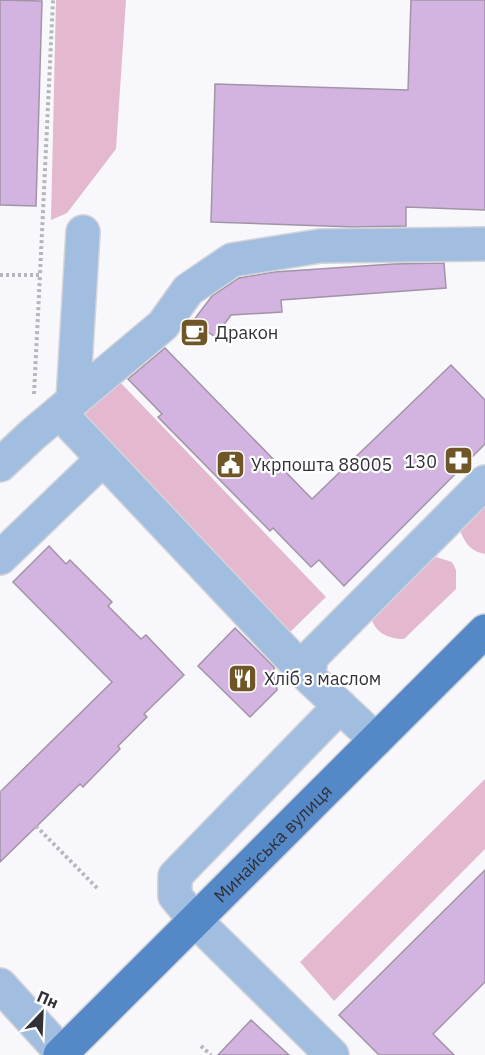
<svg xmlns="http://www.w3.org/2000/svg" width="485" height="1055" viewBox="0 0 485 1055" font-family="'IBM Plex Sans',sans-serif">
	<rect width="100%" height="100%" fill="#f8f8fc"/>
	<path fill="#e4b8ce" d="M56,0H126L116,149L67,213L51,220Z
		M119,381L326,597L284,638L77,421Z
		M485,499V554C468,551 464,540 458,526Z
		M436,557L452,562L456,570V589L404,639C388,639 373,632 371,615L421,561Z
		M485,779V849L334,1001L300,962Z"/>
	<path fill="#d3b3e0" stroke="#a294a7" stroke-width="1.5" d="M0,0L42,1L36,206L0,205Z
		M411,0H485V210L406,207V226L354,227L211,222L215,84L408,90Z
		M444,263L446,288L281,300L282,312L231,315L215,337L193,321L212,296L239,278L274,272L393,264Z
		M165,348L312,499L451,365L485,400V444L344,586L319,560L311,567L273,528L270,531L158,417L162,414L128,379Z
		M49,546L66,564L70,560L112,602L108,606L141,639L146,635L184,675L144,714L147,717L118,746L120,749L83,787L80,784L0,862V792L112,682L13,582Z
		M235,628L274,667L277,690L250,717L198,666Z
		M485,870V982L433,1034L454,1055H379L339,1015Z
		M251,1020L289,1055H218Z"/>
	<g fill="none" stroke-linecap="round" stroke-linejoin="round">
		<defs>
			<path id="minor" d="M73,400L83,232
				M59,412L310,678L376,740
				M0,465L32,435L163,325L188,290L232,260L320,246L485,244
				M0,558L103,459
				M310,666L311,657L485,482
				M0,985L62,1053
				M332,1055L195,920L175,896V876L340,706"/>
			<g id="major">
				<path id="s1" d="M60,1055L485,631"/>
			</g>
		</defs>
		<use href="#minor" stroke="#d4d4d9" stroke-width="36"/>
		<use href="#major" stroke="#d4d4d9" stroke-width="36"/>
		<path stroke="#b6b6bc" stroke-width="4" stroke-dasharray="3 3" stroke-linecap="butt" d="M0,275H40L53,0
			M34,394L40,275
			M0,791L1,792
			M36,826L99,890
			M201,1046L211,1055"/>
		<use href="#minor" stroke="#a1bde0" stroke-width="33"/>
		<use href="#major" stroke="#5588c7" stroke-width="33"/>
	</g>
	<defs>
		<symbol id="cafe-square" viewBox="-11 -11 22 22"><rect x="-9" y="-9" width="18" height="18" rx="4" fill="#705627" stroke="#fff"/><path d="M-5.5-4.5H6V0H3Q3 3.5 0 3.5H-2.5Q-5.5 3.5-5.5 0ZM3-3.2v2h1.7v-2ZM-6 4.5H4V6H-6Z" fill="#fff"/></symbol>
		<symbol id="pharmacy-square" viewBox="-11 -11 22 22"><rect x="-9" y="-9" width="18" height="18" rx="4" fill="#705627" stroke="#fff"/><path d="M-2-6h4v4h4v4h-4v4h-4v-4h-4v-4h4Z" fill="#fff"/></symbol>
		<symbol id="civic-square" viewBox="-11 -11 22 22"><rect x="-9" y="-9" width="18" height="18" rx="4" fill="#705627" stroke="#fff"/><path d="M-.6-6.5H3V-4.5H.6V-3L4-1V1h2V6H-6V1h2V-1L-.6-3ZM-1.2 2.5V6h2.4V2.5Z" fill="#fff"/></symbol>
		<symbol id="restaurant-square" viewBox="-11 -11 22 22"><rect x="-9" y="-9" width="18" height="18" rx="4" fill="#705627" stroke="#fff"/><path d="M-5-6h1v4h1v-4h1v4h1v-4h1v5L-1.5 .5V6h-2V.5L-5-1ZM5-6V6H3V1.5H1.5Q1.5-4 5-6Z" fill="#fff"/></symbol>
	</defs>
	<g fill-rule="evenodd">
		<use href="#cafe-square" x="178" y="316" width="33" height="33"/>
		<use href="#pharmacy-square" x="442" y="444" width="33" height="33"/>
		<use href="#civic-square" x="214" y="448" width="33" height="33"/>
		<use href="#restaurant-square" x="226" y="662" width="33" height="33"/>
	</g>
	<g text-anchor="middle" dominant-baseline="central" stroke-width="4.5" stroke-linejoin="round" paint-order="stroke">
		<g font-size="18" fill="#31313a" stroke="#fff" text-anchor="start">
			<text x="215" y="332">Дракон</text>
			<text x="437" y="461" text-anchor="end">130</text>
			<text x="251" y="464">Укрпошта 88005</text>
			<text x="264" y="678">Хліб з маслом</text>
		</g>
		<g font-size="18" fill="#31313a" stroke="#fff">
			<text stroke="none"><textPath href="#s1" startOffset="300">Минайська вулиця</textPath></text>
		</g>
	</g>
	<g transform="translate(42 1013) rotate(23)" stroke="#ffffff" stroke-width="4.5" paint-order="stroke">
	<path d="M0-4.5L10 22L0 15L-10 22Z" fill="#31313a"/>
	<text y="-9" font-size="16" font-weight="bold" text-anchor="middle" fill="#31313a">Пн</text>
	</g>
</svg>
